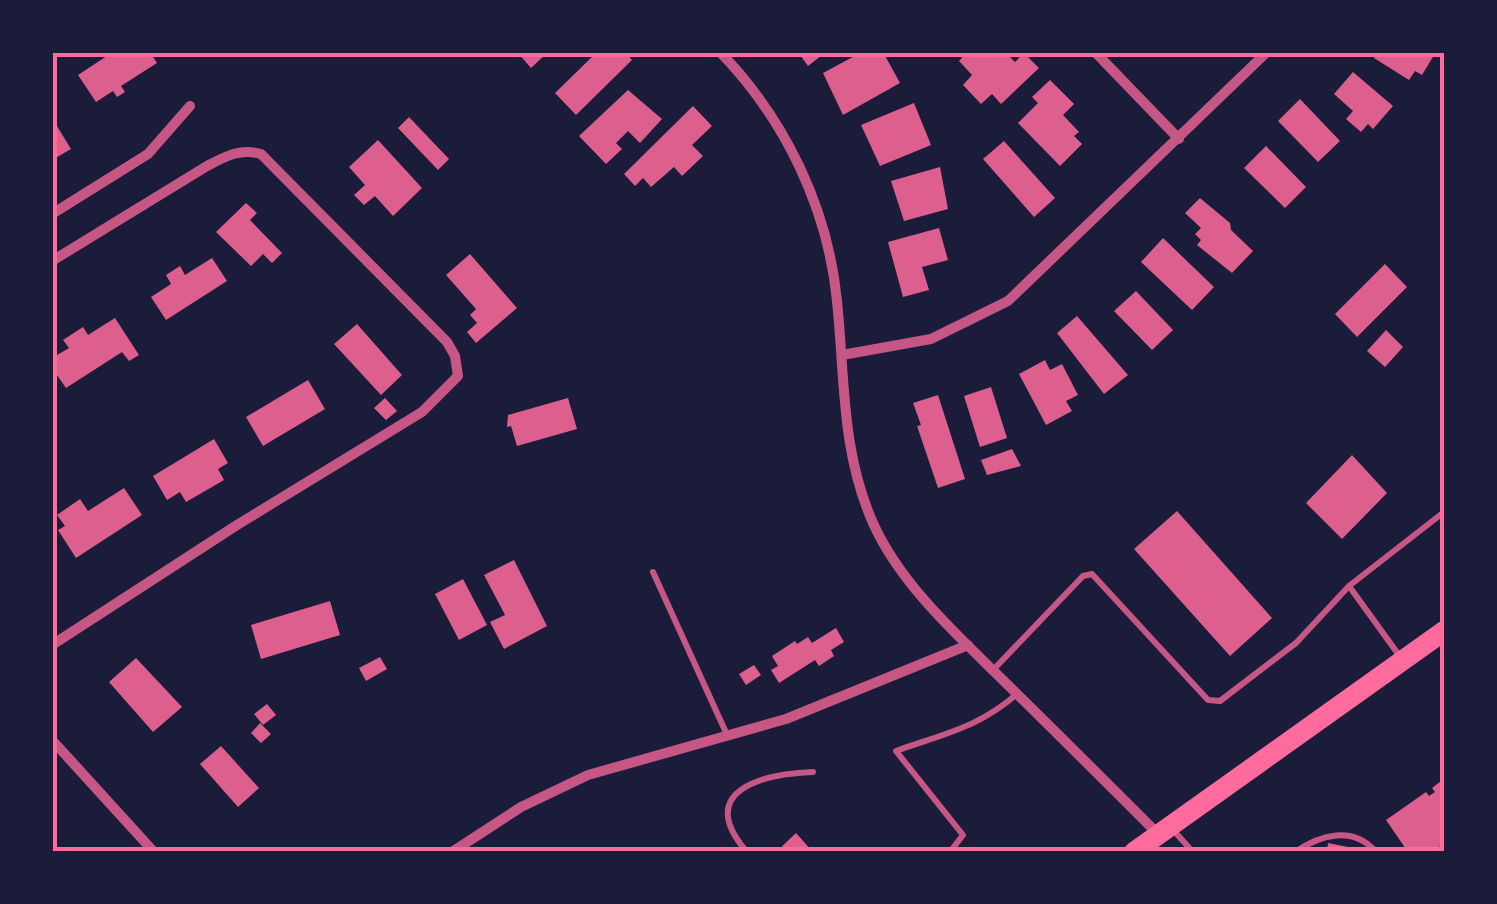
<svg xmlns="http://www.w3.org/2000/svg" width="1497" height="904" viewBox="0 0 1497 904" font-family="Signika,sans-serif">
	<rect width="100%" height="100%" fill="#1b1b3a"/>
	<path fill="#dd5f8e" d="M113,52H150L157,63L121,86L125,92L117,97L113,91L96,102L78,75Z
		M517,52H548L531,68Z
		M603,52H625L632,60L576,115L555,93L595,54L598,57Z
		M798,52H826L808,66Z
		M862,52H883L900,83L843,115L823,73Z
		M967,52H1005L1015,62L1024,53L1039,68L1001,104L992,94L981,104L963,85L972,75L959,61Z
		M1377,52H1436L1422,75L1415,71L1409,80L1374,58Z
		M1353,72L1393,106L1373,129L1368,124L1361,132L1346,119L1353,111L1334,94Z
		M1050,80L1074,104L1063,115L1079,132L1074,136L1082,144L1060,166L1018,123L1038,103L1032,97Z
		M628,90L662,119L640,143L628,131L616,143L622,149L606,164L579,136Z
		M1300,99L1340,141L1318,162L1278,121Z
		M914,103L931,145L880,166L861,125Z
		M693,106L712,126L692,145L703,156L682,176L674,167L651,187L643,178L635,186L624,174Z
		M409,117L449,159L438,170L398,128Z
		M52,118L71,149L52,160Z
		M378,140L422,188L393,216L375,196L364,205L354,195L365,185L349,167Z
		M1004,141L1055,198L1034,217L983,159Z
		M1266,146L1306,187L1285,208L1244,168Z
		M940,167L948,209L904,221L891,181Z
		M1200,198L1230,223L1231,230L1253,251L1232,273L1197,245L1201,240L1195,234L1201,228L1185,213Z
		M246,203L257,213L250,220L282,253L272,263L263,254L251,266L216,232Z
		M939,228L948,260L922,267L929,290L903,297L888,242Z
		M1163,238L1214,287L1192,310L1141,262Z
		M470,254L517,308L476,343L467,332L477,323L470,315L476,309L446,275Z
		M212,258L227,281L166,320L151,297L171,284L166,275L180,266L185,275Z
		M1385,264L1407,287L1357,337L1335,314Z
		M1136,291L1173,330L1152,350L1114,311Z
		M1077,316L1128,375L1104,394L1057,333Z
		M115,318L139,355L129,361L122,352L66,388L52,368V358L69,348L63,340L83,327L88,335Z
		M357,324L402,375L381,395L334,344Z
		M1386,330L1403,347L1385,367L1367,351Z
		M1045,360L1050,370L1062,364L1078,395L1066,401L1072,411L1046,425L1019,374Z
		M308,380L325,409L263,446L246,417Z
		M991,387L1007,438L980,447L964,396Z
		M938,395L965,479L938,488L917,426L921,425L913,403Z
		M385,398L397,411L386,420L374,408Z
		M568,398L577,429L517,446L511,426L507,427L508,415Z
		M214,439L228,463L218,469L224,480L186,502L180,492L167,500L153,476Z
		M1012,449L1021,466L987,475L981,460Z
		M1352,455L1387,493L1342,539L1306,503Z
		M124,488L142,515L76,558L58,530L65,526L57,515L80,499L88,511Z
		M1177,511L1272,618L1230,656L1134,549Z
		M514,560L547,626L504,649L490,622L505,615L484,575Z
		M463,579L487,625L459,640L435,594Z
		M330,601L340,635L261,659L251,625Z
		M836,628L844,642L831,650L834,656L819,666L815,660L779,683L771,670L778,666L772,656L795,641L797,644L808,637L812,643Z
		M380,657L387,669L366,681L359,668Z
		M136,658L182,707L153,732L109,682Z
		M754,665L761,675L746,685L739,674Z
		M267,704L276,715L263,725L254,714Z
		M260,723L271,734L261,743L251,733Z
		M221,746L259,788L238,807L200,764Z
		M1441,781L1444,787V842L1434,852H1408L1386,820L1426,792L1429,796L1435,792L1432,788Z
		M796,833L813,852H776Z
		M1328,843L1364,850V852H1327Z"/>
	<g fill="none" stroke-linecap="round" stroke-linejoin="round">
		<path stroke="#c65784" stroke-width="6" d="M653,572L728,737
			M1401,658L1349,586L1444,512
			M993,670L1083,576L1092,574L1208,700L1220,701L1296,643L1349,586
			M1174,831L1193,852
			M747,852C694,791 762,774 813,772
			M950,852L963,835L896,751C943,734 978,728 1017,694
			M1295,852C1320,835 1353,825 1376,852"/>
		<path stroke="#c65784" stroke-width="10" d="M720,52C785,119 828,208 837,301C845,378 841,451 873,523C902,588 964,641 1013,690C1062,738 1110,786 1158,834
			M1095,52L1179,139
			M52,214L148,154L190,106
			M52,261L207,166C226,156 240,148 261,154L447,342L455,356L458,376L422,412L237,525L52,645
			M842,355L931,339L1008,301L1267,52
			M52,740L154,852
			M452,852L521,807L588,775L786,719L968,645"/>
		<path stroke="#ff6b9d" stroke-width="20" d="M1134,852L1444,631"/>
	</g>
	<rect width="1497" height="904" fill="none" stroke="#1b1b3a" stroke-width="110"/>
	<rect x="55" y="55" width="1387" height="794" fill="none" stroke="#ff6b9d" stroke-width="4"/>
</svg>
